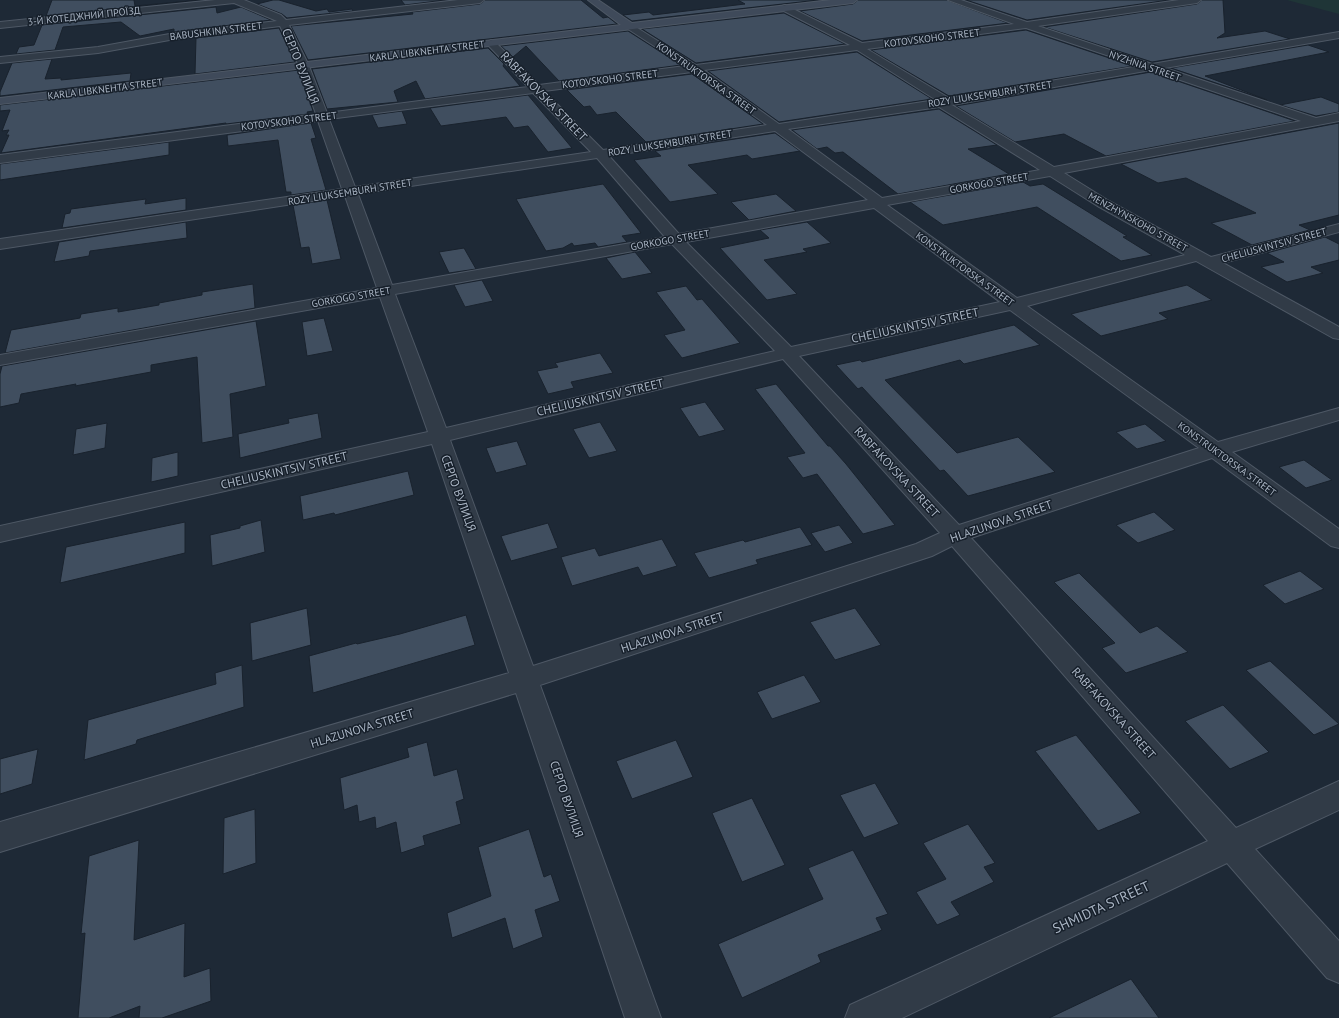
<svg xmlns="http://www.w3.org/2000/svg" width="1339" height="1018" viewBox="0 0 1339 1018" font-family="'PT Sans',sans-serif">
	<rect width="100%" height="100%" fill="#1e2936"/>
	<path fill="#1f3537" d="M1287,0H1339V14Z"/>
	<path fill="#404e5f" stroke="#19222d" d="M52,0H134L135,6L200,0L46,16Z
		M273,0H279L316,11L327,9L329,12L352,9L353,11L287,18L282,14L257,4Z
		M401,0H445L405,5Z
		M485,0H581L603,18L608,17L617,24L308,60L291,26L413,14L412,12L480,4Z
		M738,0H818L632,21L623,15L649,12L653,15L745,4Z
		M858,0H947L1008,23L862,41L800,11L853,4Z
		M966,0H1169L1027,20Z
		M1202,0H1223L1225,33L1217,38L1265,31L1290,39L1152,62L1044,27L1197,4Z
		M216,7L217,13L241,7L271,20L174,32V29L140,36L121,22L63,27L55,50L16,54L19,47L34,45L42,25Z
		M784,13L845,44L696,63L642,29Z
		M279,28L295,62L195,74L196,38Z
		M1026,30L1133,66L949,96L871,50Z
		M628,31L681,65L559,81L526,46L513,57L501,46Z
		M1308,45L1329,52L1205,76L1267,100L1171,68Z
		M488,48L504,64L503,66L520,86L425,99L416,81L394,91L398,102L327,109L312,69Z
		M857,52L932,99L779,122L708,71Z
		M52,59L45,79L61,78V80L131,73L130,81L0,96V92L12,63Z
		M299,70L313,111L307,112L308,114L226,124V123L1,153L9,135H6L9,130L2,131L10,110L0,111V105Z
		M1151,72L1295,121L1106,156L1064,134L1015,142L956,106Z
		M692,74L763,124L646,142L616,112L597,115L590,106L584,107L567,90Z
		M528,95L572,148L548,152L528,126L514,128L506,117L441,126L430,108Z
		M1321,97L1339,104V112L1316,116L1280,105Z
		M939,109L997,145L968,149L1009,174L898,194L843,152L835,153L827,147L817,149L792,130Z
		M402,111L407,124L378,128L372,115Z
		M311,123L316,138L311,139L326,190L291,195V192H286L278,140L228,146L227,135Z
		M1339,123V215L1299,225L1310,230L1252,245L1211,223L1256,213L1186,178L1158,183L1121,164Z
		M775,133L800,151L752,159L747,155L688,165L718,194L670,202L634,160L661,156L655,151Z
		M169,142V155L0,180V164Z
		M1023,182L1030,186L1043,184L1127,236L1123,237L1152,255L1121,261L1037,207L943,225L910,202Z
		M603,184L641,233L622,236L627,242L598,247L595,243L574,246L572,243L563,248L546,251L516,199Z
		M776,194L796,211L749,220L731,202Z
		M186,198V210L62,228L65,214L70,213L71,209L146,199L145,204Z
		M327,200L341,259L312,264L309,247L301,248L293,205Z
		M186,222L187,238L90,251L89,256L54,262L59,242Z
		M807,222L831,243L803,249L807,252L764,260L797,294L767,300L720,248L769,238L760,230Z
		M1325,237L1339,244V260L1311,267L1323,273L1287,282L1261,267L1284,262L1267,253Z
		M464,248L476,269L449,273L439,252Z
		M635,252L652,273L622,279L606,258Z
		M482,280L493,301L465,307L454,285Z
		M253,284L255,308L5,353L11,330L80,318L81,314L118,308V312L159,305V303L202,295V292Z
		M1187,285L1212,300L1159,313L1168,319L1101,336L1071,314Z
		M686,286L697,300L702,299L740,343L682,358L664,335L685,330L656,292Z
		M324,318L333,351L307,356L302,322Z
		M256,321L266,386L230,394L233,437L202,443L197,357L151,365V372L75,386L76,384L21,394L19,403L0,407V374L2,366Z
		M1014,325L1040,345L964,364L960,360L885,380L957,453L1018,437L1055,472L968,496L944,470L940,471L862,387L858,389L836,365L860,360L862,362Z
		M600,353L613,373L571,382L574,388L548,394L537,371L558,367L555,363Z
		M776,384L828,446H830L846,464L895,525L863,534L817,474L803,478L787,457L805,453L755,389Z
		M705,402L725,430L699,437L680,408Z
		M318,413L322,438L240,458L238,434L289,423L288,419Z
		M600,422L617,451L589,458L573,429Z
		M107,423L105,448L73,455L76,429Z
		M1145,424L1166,441L1137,449L1116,432Z
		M517,441L527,465L496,473L486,448Z
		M178,452V476L151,482L152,458Z
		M1304,460L1332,480L1306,488L1279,467Z
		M408,471L414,495L335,515L334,513L303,520L300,496Z
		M1154,512L1175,530L1138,543L1116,525Z
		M261,520L265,552L212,566L210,535L240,528V526Z
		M185,522V553L60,583L66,547Z
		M548,523L558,548L511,561L501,536Z
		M839,525L853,543L825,552L811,533Z
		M800,527L812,545L756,560L758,564L709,578L694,553L743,540L745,542Z
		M662,539L677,566L643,576L638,567L572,586L561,557L595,548L599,556Z
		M1300,571L1324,589L1285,604L1263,585Z
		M1079,573L1140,633L1157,626L1188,652L1126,673L1102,648L1115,643L1054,582Z
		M307,608L311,645L252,661L250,623Z
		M855,608L881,645L835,660L810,622Z
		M466,615L475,645L313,693L309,656L356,643L357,644L400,634Z
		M1270,661L1339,724L1314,735L1246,670Z
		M242,665L244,707L137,740L136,744L84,760L88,720L216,684L215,673Z
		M804,675L821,702L772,719L757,692Z
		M1223,705L1269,752L1230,769L1185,721Z
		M1076,735L1141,813L1098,831L1035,751Z
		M676,740L693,777L632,799L616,761Z
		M427,742L434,776L457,769L464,799L456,802L461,824L423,836L425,845L401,853L396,822L376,829L375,817L359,822L357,805L344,810L340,778L409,757L407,748Z
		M38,749L32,784L0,794V759Z
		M875,783L899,824L864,838L840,795Z
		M752,798L785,865L742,882L712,813Z
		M255,809L256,863L223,874L224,818Z
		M968,824L995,863L984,867L994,882L951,902L960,915L937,925L916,892L946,879L923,843Z
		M529,829L544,877L551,874L560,901L535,910L543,937L513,949L505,918L452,938L447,913L491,896L478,847Z
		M139,840L134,940L185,923L184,977L210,968L211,1001L162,1018H139L140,1006L109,1018H78L85,933L81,934L89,856Z
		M853,850L888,914L876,918L882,930L818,955L821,962L742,998L718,944L823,899L808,868Z
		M1131,979L1159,1018H1049Z"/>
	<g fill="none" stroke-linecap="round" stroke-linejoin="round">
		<defs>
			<path id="street" d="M215,0H244L281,15L286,20L458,0H484L480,3L289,25L309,66L327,113L528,87L488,45L486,43L491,40L494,41L539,85L685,66L628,29V25L631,24L696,65L850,45L782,10V6L785,5L862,43L1014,24L948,0H961L1027,22L1179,0H1201L1197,3L1038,26L1152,64L1339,32V38L1165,68L1316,118L1339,113V121L1064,173L1109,201L1211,257L1339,224V232L1223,263L1339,327V339L1333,338L1196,261L1027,306L1218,442L1339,408V420L1232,452L1339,529V548L1331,546L1212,458L971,538L1236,828L1339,781V810L1255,849L1339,941V983L1327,978L1227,863L902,1018H845L850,1005L1208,841L952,546L932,556L540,685L661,1018H625L516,693L0,852V822L509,673L432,444L0,542V526L428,432L380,297L0,365V355L377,288L345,196L0,249V239L342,189L318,121L0,163V155L316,114L299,66L280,26L175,39L98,53L0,63V57L98,47L175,33L277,21L234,3L0,28V22ZM1026,28L1139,66L949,98L867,49ZM857,50L936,100L779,124L704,70ZM1151,70L1301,121L1054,167L952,105ZM692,72L767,125L603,150L544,91ZM533,93L591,152L355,187L329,119ZM939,107L1040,170L882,198L788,129ZM775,131L868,200L679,234L609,156ZM597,158L665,237L392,285L358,194ZM1050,176L1099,207L1185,255L1017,298L887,205ZM874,208L1000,302L791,347L686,242ZM672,244L775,351L446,428L395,294ZM1010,310L1199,448L959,525L799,356ZM783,359L940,533L916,544L533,666L450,440Z"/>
			<path id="secondary" d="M588,0H598L632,23L831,0H857L853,3L0,104V98L621,25Z"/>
		</defs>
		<use href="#street" stroke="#4e5865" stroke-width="2"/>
		<use href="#secondary" stroke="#4e5865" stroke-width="2"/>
		<use href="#street" fill="#313b47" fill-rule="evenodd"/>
		<use href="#secondary" fill="#3f4a5a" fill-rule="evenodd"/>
	</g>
	<g text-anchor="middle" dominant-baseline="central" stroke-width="3" stroke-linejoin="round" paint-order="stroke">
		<g font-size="10" fill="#aab5c4" stroke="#17202b">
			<text transform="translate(84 16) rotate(-6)">3-Й КОТЕДЖНИЙ ПРОЇЗД</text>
			<text transform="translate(216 31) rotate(-7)">BABUSHKINA STREET</text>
			<text transform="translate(932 38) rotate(-7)">KOTOVSKOHO STREET</text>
			<text transform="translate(427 51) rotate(-7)">KARLA LIBKNEHTA STREET</text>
			<text transform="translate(1145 66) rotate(19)">NYZHNIA STREET</text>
			<text transform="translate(706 78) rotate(35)">KONSTRUKTORSKA STREET</text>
			<text transform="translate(610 79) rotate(-7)">KOTOVSKOHO STREET</text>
			<text transform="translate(105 89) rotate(-7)">KARLA LIBKNEHTA STREET</text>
			<text transform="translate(990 94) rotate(-9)">ROZY LIUKSEMBURH STREET</text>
			<text transform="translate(289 121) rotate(-7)">KOTOVSKOHO STREET</text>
			<text transform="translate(670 143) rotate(-9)">ROZY LIUKSEMBURH STREET</text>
			<text transform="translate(989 183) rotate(-10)">GORKOGO STREET</text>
			<text transform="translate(350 192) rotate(-9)">ROZY LIUKSEMBURH STREET</text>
			<text transform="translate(1138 222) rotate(29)">MENZHYNSKOHO STREET</text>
			<text transform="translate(670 240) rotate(-10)">GORKOGO STREET</text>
			<text transform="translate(1274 245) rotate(-15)">CHELIUSKINTSIV STREET</text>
			<text transform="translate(965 269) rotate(36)">KONSTRUKTORSKA STREET</text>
			<text transform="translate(351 297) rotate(-10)">GORKOGO STREET</text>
			<text transform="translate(1227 459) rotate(36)">KONSTRUKTORSKA STREET</text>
		</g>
		<g font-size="12" fill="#aab5c4" stroke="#17202b">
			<text transform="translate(301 66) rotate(68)">СЕРГО ВУЛИЦЯ</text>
			<text transform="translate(544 96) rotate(46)">RABFAKOVSKA STREET</text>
			<text transform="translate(915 325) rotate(-12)">CHELIUSKINTSIV STREET</text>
			<text transform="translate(600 397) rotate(-13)">CHELIUSKINTSIV STREET</text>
			<text transform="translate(284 470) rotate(-13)">CHELIUSKINTSIV STREET</text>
			<text transform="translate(897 472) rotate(47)">RABFAKOVSKA STREET</text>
			<text transform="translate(459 493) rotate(70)">СЕРГО ВУЛИЦЯ</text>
			<text transform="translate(1001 521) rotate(-19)">HLAZUNOVA STREET</text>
			<text transform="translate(672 632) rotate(-18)">HLAZUNOVA STREET</text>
			<text transform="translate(1114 713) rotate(48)">RABFAKOVSKA STREET</text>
			<text transform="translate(362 728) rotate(-17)">HLAZUNOVA STREET</text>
			<text transform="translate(567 799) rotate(71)">СЕРГО ВУЛИЦЯ</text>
		</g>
		<g font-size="14" fill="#aab5c4" stroke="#17202b">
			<text transform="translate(1101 907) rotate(-25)">SHMIDTA STREET</text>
		</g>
	</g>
</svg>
